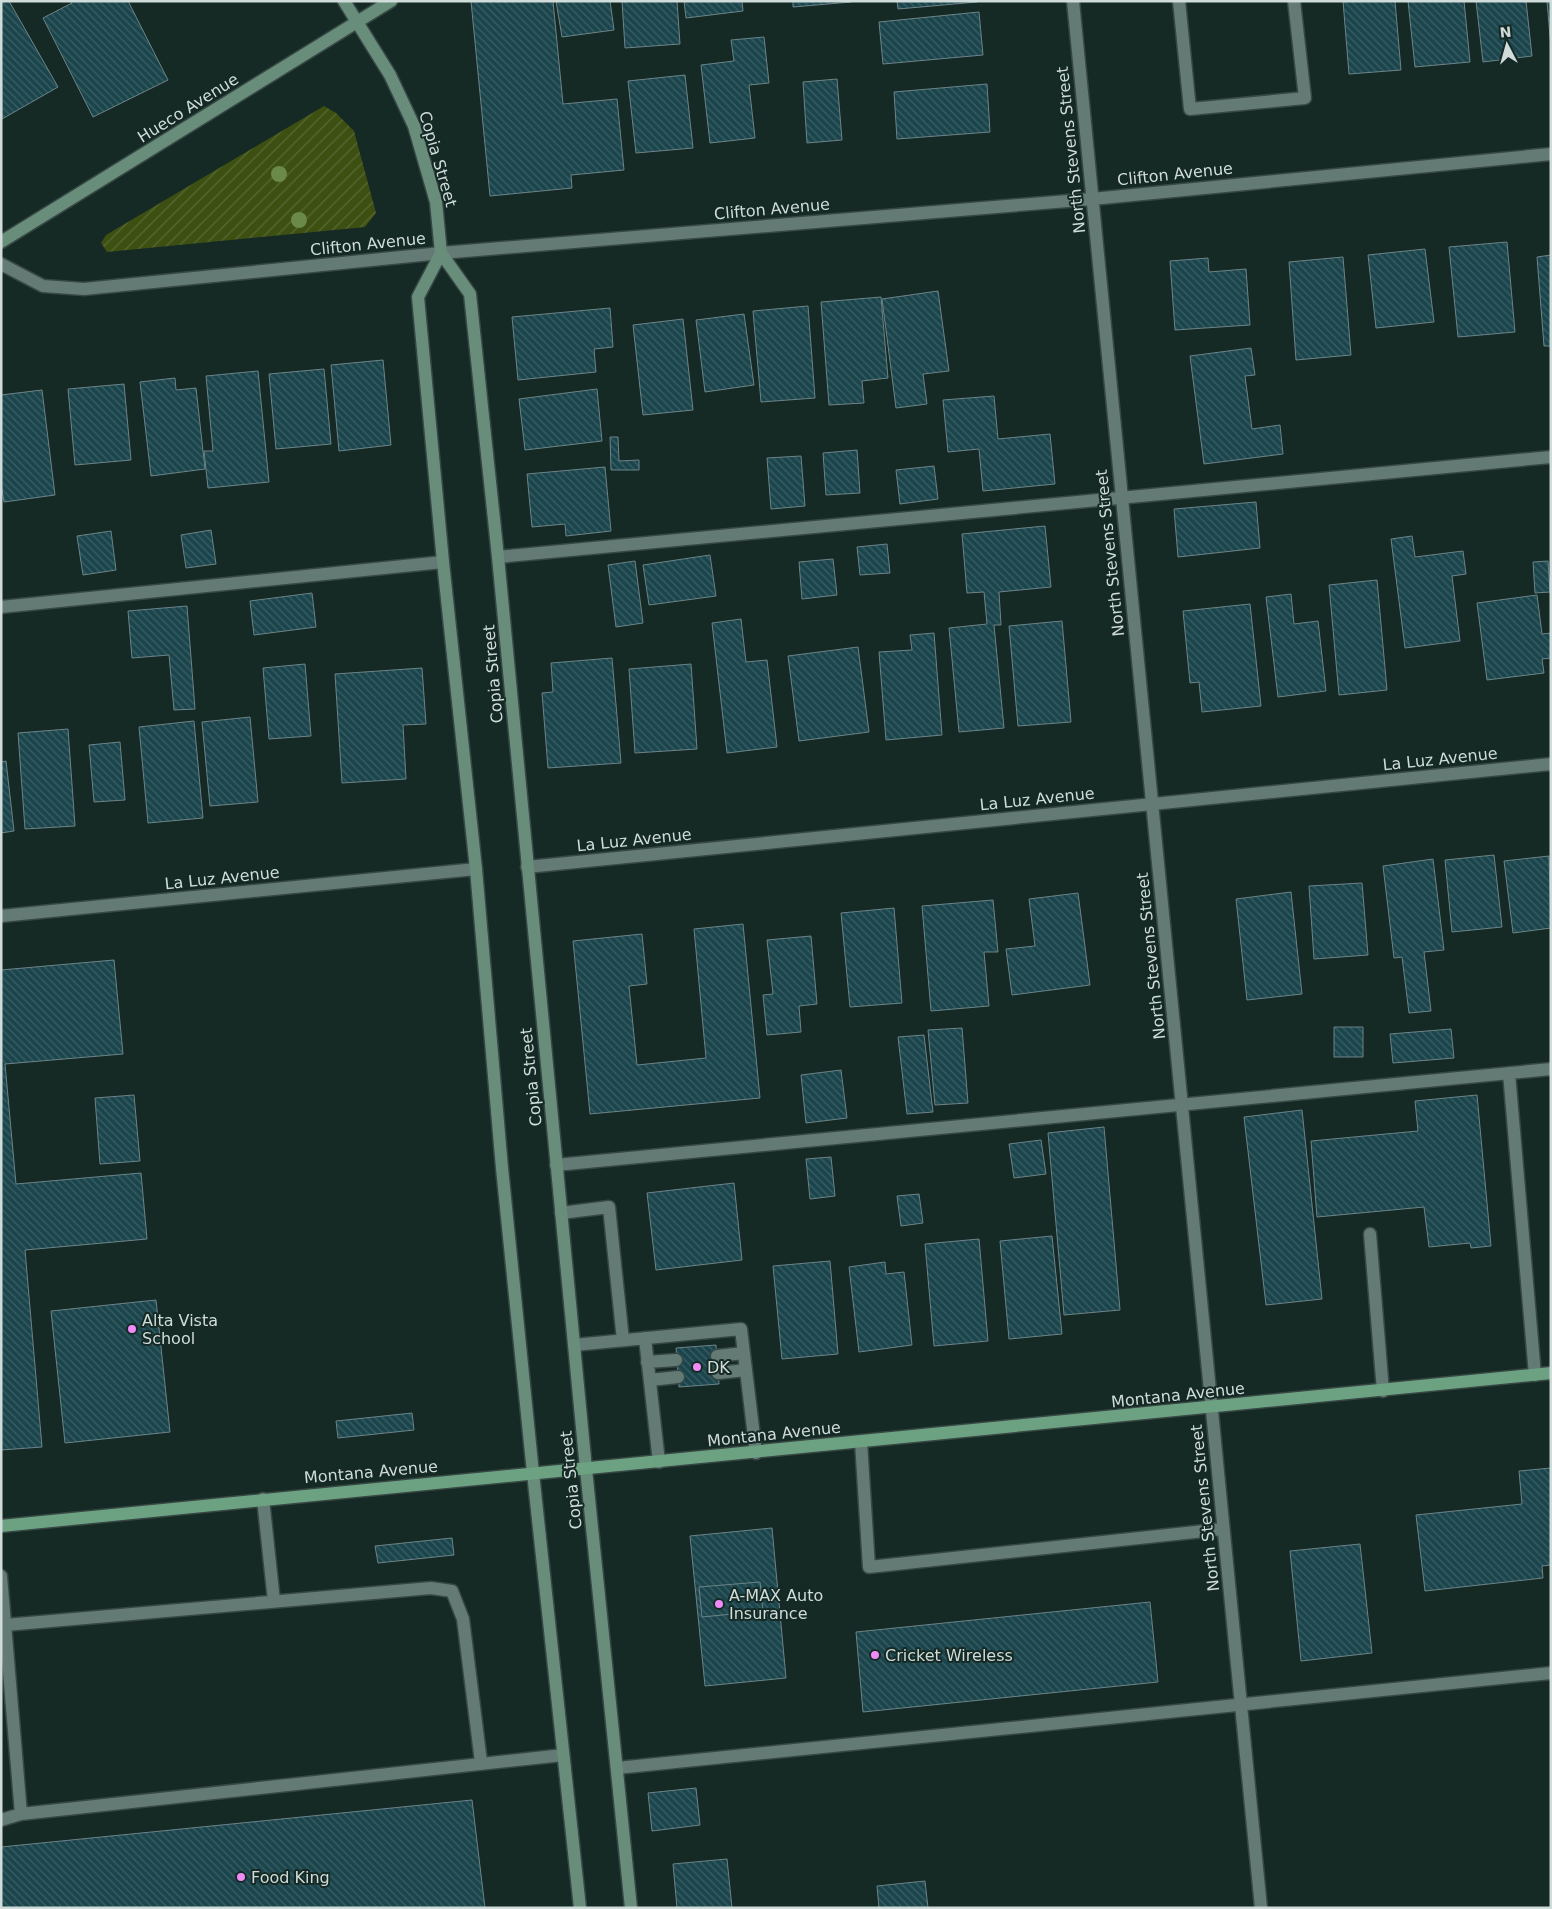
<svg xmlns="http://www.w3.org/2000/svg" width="1552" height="1909" viewBox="0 0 1552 1909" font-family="'DejaVu Sans',sans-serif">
	<defs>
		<pattern id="garden-furrows" width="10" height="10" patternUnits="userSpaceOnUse" patternTransform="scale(1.25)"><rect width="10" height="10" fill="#3d5012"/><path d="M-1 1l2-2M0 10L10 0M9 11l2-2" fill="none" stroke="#586934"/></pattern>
		<pattern id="building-back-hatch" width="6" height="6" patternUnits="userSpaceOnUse" patternTransform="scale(1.25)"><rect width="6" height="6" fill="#1b454c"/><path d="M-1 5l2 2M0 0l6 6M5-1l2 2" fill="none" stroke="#3b5f65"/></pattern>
	</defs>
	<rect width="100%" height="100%" fill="#152925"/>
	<path fill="url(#garden-furrows)" d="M324,106L336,113L354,131L376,213L365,227L107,252L101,243L106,235Z"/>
	<path fill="url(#building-back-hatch)" stroke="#6c8488" d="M1,1H9L58,87L2,119Z
		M71,1H128L168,80L93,117L43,18L72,3Z
		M471,1H553L563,104L617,99L624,170L571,175L572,188L490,196Z
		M556,1H610L614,30L562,37Z
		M622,1H677L680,44L625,48Z
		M684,1H742L743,11L686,18Z
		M793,1H851V2L793,7Z
		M897,1H977V2L898,9Z
		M1343,1H1395L1401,70L1349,74Z
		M1408,1H1464L1470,62L1415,67Z
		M1476,1H1526L1532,56L1483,62Z
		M1547,1H1551V48Z
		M979,12L983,55L883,64L879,22Z
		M764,37L769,83L749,85L755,138L710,143L701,65L734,61L731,40Z
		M685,75L693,148L636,153L628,81Z
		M837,79L842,140L807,143L803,82Z
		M987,84L990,132L897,139L894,92Z
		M1507,242L1515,332L1458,337L1449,247Z
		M1425,249L1434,322L1376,328L1368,255Z
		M1551,255V346H1544L1537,257Z
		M1343,257L1351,355L1296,360L1289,262Z
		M1208,258L1209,272L1246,269L1250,325L1175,330L1170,261Z
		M938,291L949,371L923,374L927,404L896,408L882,299Z
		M881,297L888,378L862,381L864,403L829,405L821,302Z
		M808,306L815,398L761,402L753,311Z
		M610,308L613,347L594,349L596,372L518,380L512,317Z
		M744,314L754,385L705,392L696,320Z
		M683,319L693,410L643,415L633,325Z
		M1251,348L1255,375L1245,376L1252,429L1280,425L1283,454L1204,464L1190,356Z
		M383,360L391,445L339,451L331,365Z
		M324,369L331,444L276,449L269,374Z
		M258,371L269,482L208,488L204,451H213L206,376Z
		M175,378L176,390L196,388L205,469L151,476L140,382Z
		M124,384L131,460L75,465L68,389Z
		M597,389L602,441L525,450L519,399Z
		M42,390L55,495L4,502L1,483V395Z
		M994,396L998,439L1050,434L1055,484L983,491L979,449L948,452L943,400Z
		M610,437H618L619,461L639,460V470H611Z
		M857,450L860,493L826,495L823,453Z
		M801,456L805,506L771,509L767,458Z
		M934,466L938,499L900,504L896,470Z
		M605,467L611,531L566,536L565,524L532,527L527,474Z
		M1256,502L1260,548L1178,557L1174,509Z
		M1045,526L1051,587L999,592L1001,625H994L1004,728L959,732L949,628L987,624L984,592L967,593L962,534Z
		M211,530L216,564L186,568L181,535Z
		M111,531L116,570L83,575L77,536Z
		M1412,536L1415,557L1463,551L1466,574L1452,576L1460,641L1405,648L1391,539Z
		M887,544L890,573L860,575L857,547Z
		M710,555L716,596L649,605L643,565Z
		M833,559L837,595L802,599L799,562Z
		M635,561L643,623L616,627L608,565Z
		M1548,561L1550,592L1535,593L1533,562Z
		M1377,580L1387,690L1339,695L1329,585Z
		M312,593L316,627L254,635L250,601Z
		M1291,594L1294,624L1318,621L1326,691L1278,697L1266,597Z
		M1537,595L1542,634L1551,633V658L1542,659L1544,673L1487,680L1477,603Z
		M1250,604L1261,706L1202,712L1199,682L1190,683L1183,611Z
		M187,606L195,709L174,710L169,655L132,658L128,611Z
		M741,619L746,662L767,660L777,747L727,753L712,623Z
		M1062,621L1071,722L1018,726L1009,626Z
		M934,633L942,735L886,740L879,652L912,650L910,635Z
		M858,647L869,732L799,741L788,656Z
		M612,658L621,763L548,768L542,693L553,692L551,663Z
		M305,664L311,736L269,739L263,668Z
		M691,664L697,749L635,753L629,669Z
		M422,668L426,724L403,725L406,779L342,783L335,674Z
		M250,717L258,802L210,806L202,722Z
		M194,721L203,818L148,823L139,727Z
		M68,729L75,826L25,829L18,733Z
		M120,742L125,800L94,802L89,745Z
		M6,761L14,831L1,833V762Z
		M1494,855L1502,927L1452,932L1445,860Z
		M1549,856L1551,928L1513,933L1504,861Z
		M1433,859L1444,950L1424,952L1431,1011L1409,1013L1402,957L1394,958L1383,866Z
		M1362,883L1368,955L1314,959L1309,886Z
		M1291,892L1302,994L1247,1000L1236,899Z
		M1078,893L1090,985L1012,995L1006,949L1035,946L1029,899Z
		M993,900L998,952H984L989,1006L931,1011L922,906Z
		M894,908L902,1003L850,1007L841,913Z
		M743,924L760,1098L590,1114L573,941L642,934L647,984L629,986L637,1065L706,1058L694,929Z
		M811,936L817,1004L799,1006L801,1032L767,1035L763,995L773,994L767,940Z
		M114,960L123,1054L5,1064L16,1184L141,1173L147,1239L25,1250L42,1447L1,1450V970Z
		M1334,1027H1363V1057H1334Z
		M962,1028L968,1103L935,1105L928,1030Z
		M1451,1029L1454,1058L1393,1063L1390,1034Z
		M924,1035L933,1112L907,1114L898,1037Z
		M841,1070L847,1118L806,1123L801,1075Z
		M134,1095L140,1161L100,1164L95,1098Z
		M1477,1095L1491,1246L1471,1248L1470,1243L1429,1247L1424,1207L1317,1217L1311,1141L1418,1131L1415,1101Z
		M1302,1110L1322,1299L1266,1305L1244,1117Z
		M1104,1127L1120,1310L1064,1315L1048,1133Z
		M1041,1140L1046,1174L1014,1178L1009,1144Z
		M831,1157L835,1196L810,1199L806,1159Z
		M734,1183L742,1260L656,1270L647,1193Z
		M919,1194L923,1223L901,1226L897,1196Z
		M1052,1236L1062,1334L1009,1339L1000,1241Z
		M979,1239L988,1341L934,1346L925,1244Z
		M830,1261L838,1354L782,1359L773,1266Z
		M885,1262L886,1274L904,1272L912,1345L859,1352L849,1267Z
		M156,1300L170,1432L65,1443L51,1311Z
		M716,1345L719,1384L679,1387L676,1348Z
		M412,1413L414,1430L338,1438L336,1421Z
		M1551,1468V1565L1542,1566L1543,1578L1425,1591L1416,1515L1522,1504L1519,1471Z
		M772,1528L786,1678L705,1686L690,1536Z
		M452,1538L454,1555L378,1563L375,1546Z
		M1360,1544L1372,1653L1301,1661L1290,1551Z
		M760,1582L763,1611L702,1617L699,1587Z
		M1150,1602L1158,1682L863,1712L856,1632Z
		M696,1788L700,1825L652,1831L648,1793Z
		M472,1800L485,1908H1V1847Z
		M727,1859L732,1908H677L673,1864Z
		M925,1881L928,1908H879L877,1886Z"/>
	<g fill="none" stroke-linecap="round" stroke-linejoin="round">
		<defs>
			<path id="lane" d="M1179,1L1190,109L1305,98L1294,1
				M498,557L1551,457
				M1,607L443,562
				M1509,1073L1535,1375
				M556,1165L1551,1069
				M561,1213L609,1207L623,1340
				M1370,1234L1383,1391
				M645,1338L659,1462
				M574,1345L741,1329L756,1453
				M717,1356L744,1353
				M647,1362L676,1360
				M718,1373L746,1370
				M650,1380L678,1377
				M861,1442L869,1567L1223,1529
				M263,1499L274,1601
				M1,1576L21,1814L1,1820
				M5,1625L431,1588L452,1591L463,1619L481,1762
				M617,1768L1551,1673
				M21,1814L563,1755"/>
			<path id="street" d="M1073,1L1261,1908
				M1,264L43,286L84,289L441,253L1092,199L1551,154
				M527,867L1551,764
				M1,916L476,869"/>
			<path id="secondary" d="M344,1L390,75L414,126L436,202L441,253L470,294L498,557L586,1469L631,1908
				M1,242L391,1
				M441,253L418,297L443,562L476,869L502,1168L533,1473L580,1908"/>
			<path id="primary" d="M1,1526L1551,1373"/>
		</defs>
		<use href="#lane" stroke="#374744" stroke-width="15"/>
		<use href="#street" stroke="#374744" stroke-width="15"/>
		<use href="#secondary" stroke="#374744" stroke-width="15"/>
		<use href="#primary" stroke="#374744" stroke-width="15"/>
		<use href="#lane" stroke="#637a75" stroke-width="12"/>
		<use href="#street" stroke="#637a75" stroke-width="12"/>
		<use href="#secondary" stroke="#688e7b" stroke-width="12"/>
		<use href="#primary" stroke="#6ca282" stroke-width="12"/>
	</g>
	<g fill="#6b8948">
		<circle cx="279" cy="174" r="8"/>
		<circle cx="299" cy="220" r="8"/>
	</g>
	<g fill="#ef8bf7" stroke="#152925" stroke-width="2">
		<circle cx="132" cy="1329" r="5"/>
		<circle cx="697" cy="1367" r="5"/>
		<circle cx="719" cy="1604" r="5"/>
		<circle cx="875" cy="1655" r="5"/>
		<circle cx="241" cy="1877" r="5"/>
	</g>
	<g text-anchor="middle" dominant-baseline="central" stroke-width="4" stroke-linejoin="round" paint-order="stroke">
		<g font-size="16" fill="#cfdcd9" stroke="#152925">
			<text transform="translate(188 108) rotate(-32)">Hueco Avenue</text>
			<text transform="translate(1071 150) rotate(-96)">North Stevens Street</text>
			<text transform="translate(438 159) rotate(74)">Copia Street</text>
			<text transform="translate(1175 174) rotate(-6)">Clifton Avenue</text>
			<text transform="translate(772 209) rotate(-5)">Clifton Avenue</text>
			<text transform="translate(368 244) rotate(-6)">Clifton Avenue</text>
			<text transform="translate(1110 553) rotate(-96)">North Stevens Street</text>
			<text transform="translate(493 674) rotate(-95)">Copia Street</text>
			<text transform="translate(1440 759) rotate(-6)">La Luz Avenue</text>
			<text transform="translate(1037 799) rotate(-6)">La Luz Avenue</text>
			<text transform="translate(634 840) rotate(-6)">La Luz Avenue</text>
			<text transform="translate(222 878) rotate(-6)">La Luz Avenue</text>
			<text transform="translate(1151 956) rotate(-96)">North Stevens Street</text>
			<text transform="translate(531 1077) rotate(-96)">Copia Street</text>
			<text transform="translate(1178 1395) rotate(-6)">Montana Avenue</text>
			<text transform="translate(774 1434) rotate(-6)">Montana Avenue</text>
			<text transform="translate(371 1472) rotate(-5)">Montana Avenue</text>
			<text transform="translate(571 1480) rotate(-96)">Copia Street</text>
			<text transform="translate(1205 1508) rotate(-96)">North Stevens Street</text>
		</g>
		<g font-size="16" fill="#cfdcd9" stroke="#152925" text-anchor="start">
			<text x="142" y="1320">Alta Vista<tspan x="142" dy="18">School</tspan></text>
			<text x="707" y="1367">DK</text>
			<text x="729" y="1595">A-MAX Auto<tspan x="729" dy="18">Insurance</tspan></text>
			<text x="885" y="1655">Cricket Wireless</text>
			<text x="251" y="1877">Food King</text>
		</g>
	</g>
	<rect width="1552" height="1909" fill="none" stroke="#cfdcd9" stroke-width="5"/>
	<g transform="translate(1507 45) rotate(354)" stroke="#152925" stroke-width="4" paint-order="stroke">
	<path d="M0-4L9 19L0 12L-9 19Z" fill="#cfdcd9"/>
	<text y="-8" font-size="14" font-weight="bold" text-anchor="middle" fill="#cfdcd9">N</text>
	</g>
</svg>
